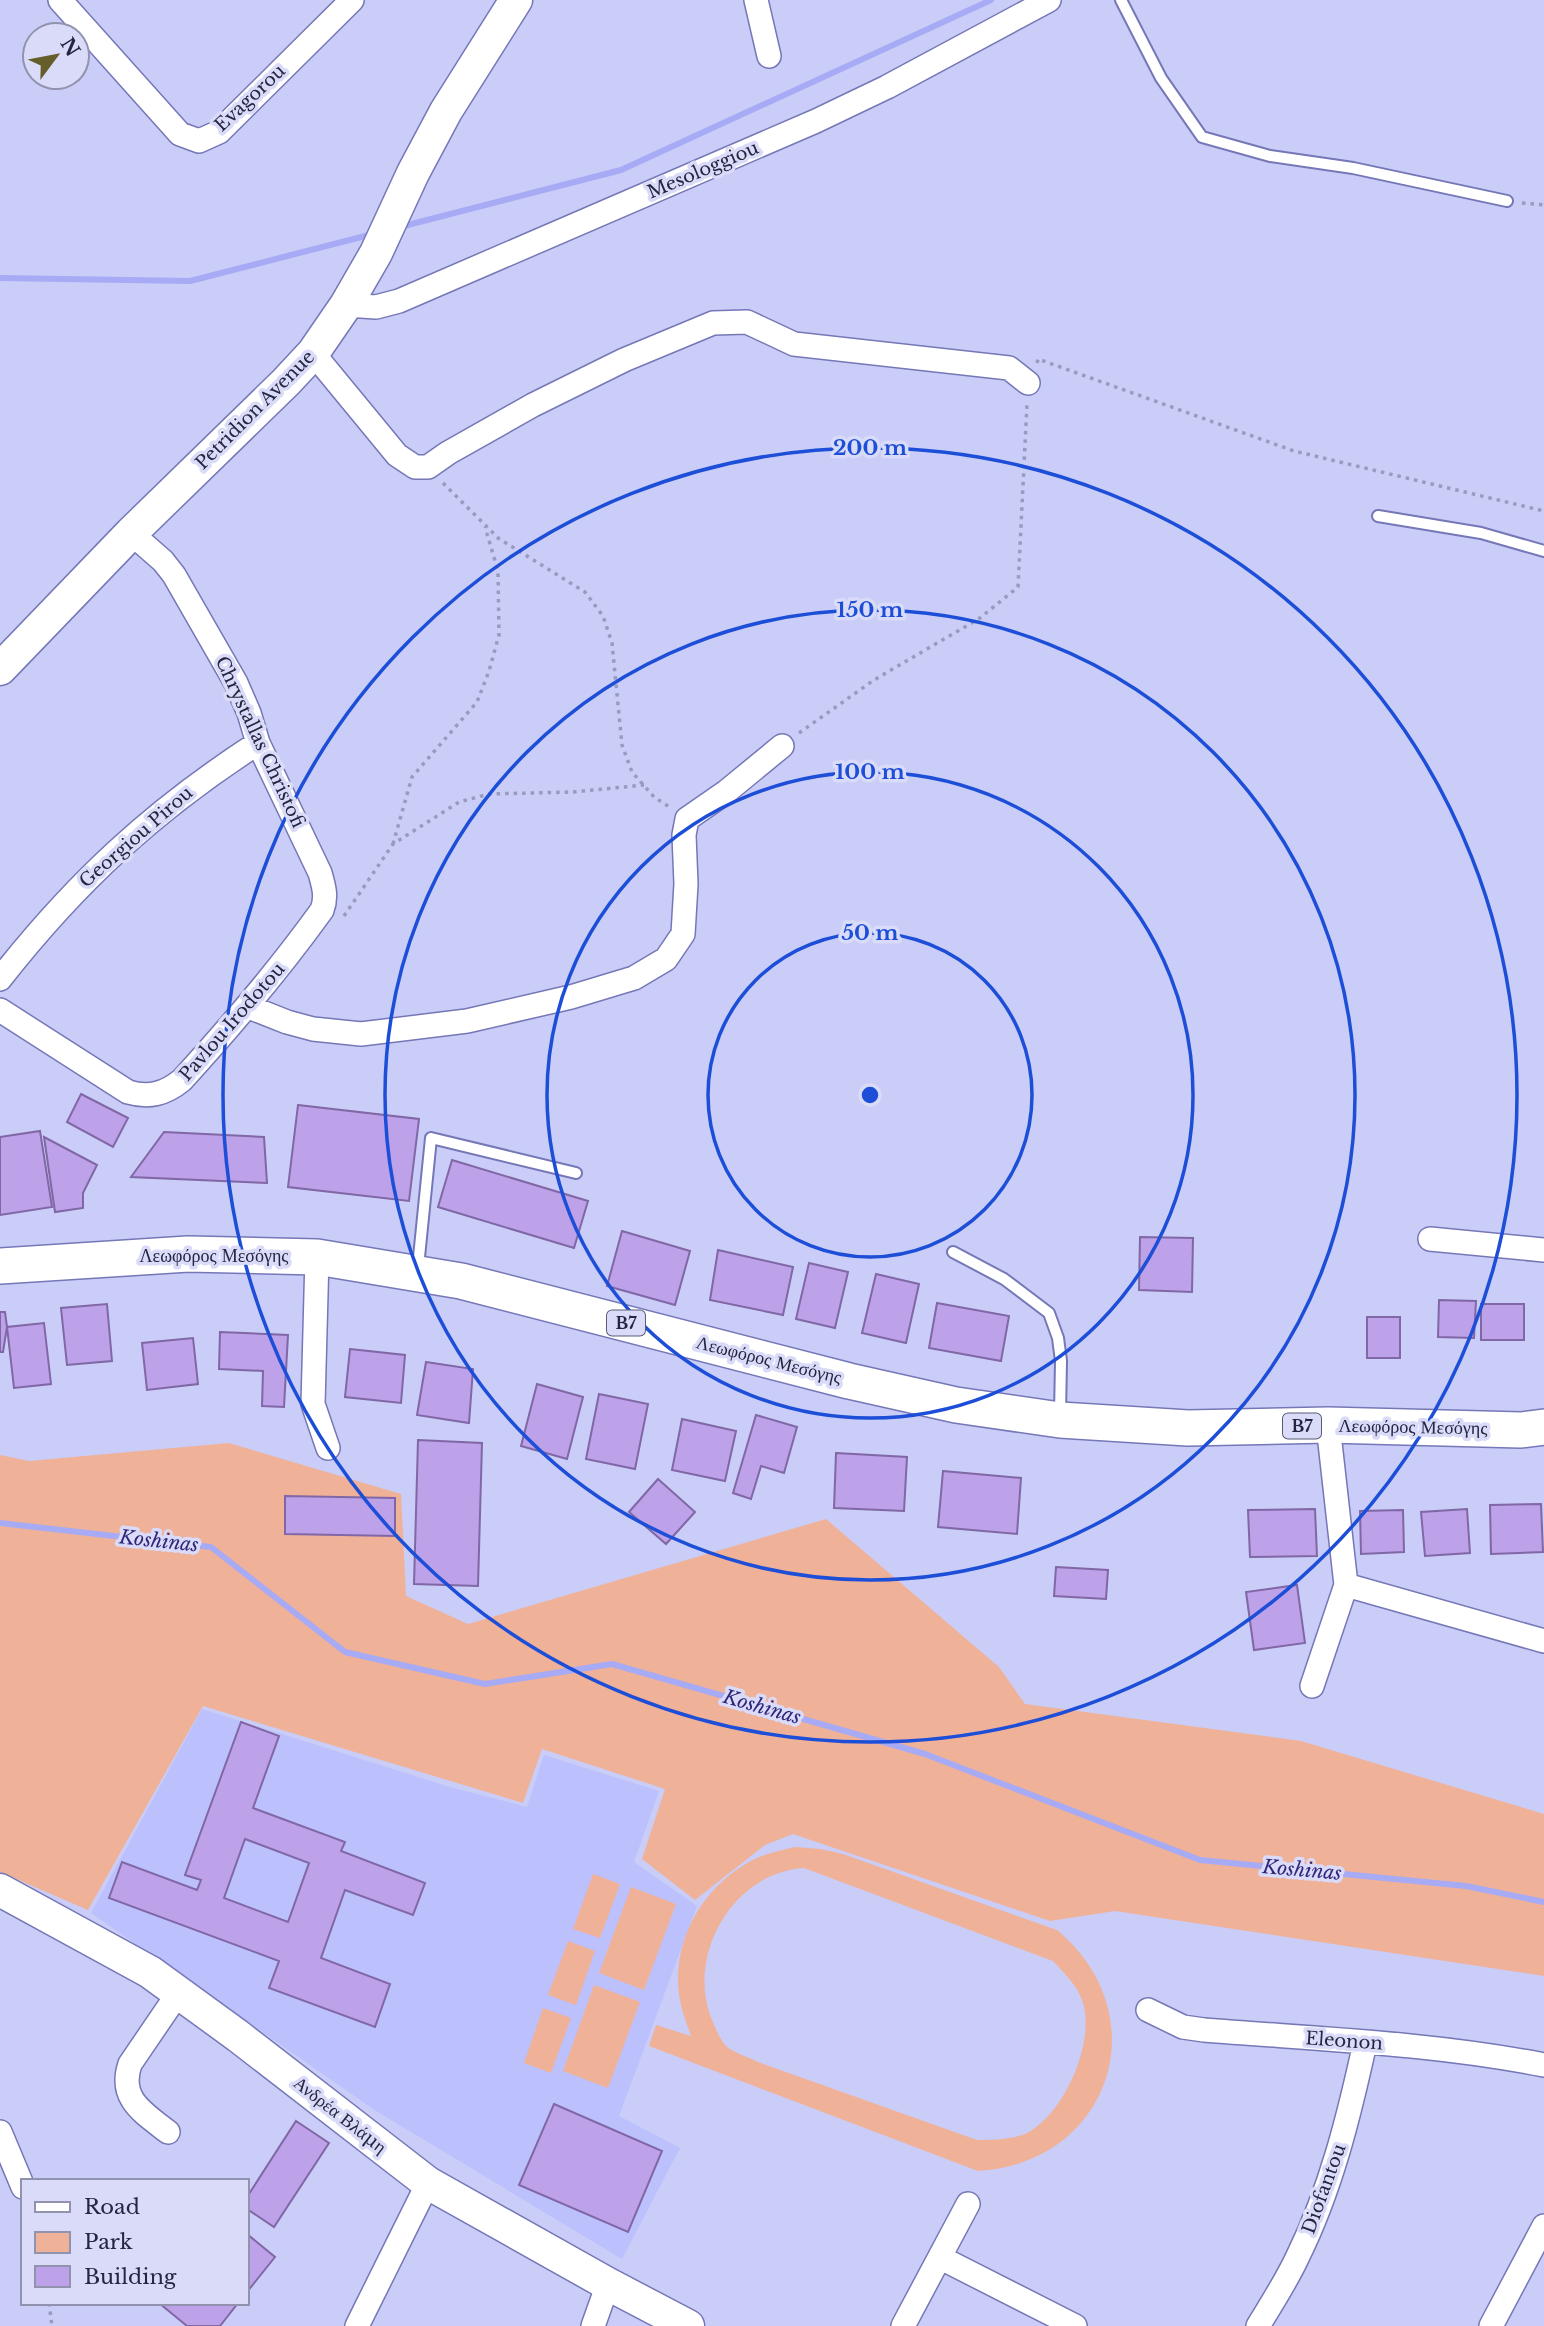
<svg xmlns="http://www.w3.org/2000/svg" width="1544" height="2326" viewBox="0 0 1544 2326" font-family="'Libre Baskerville',serif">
	<rect width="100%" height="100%" fill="#cacdf7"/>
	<path fill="#bcc0fd" d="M202,1709L450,1787L527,1807L544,1755L659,1791L634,1862L697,1906L619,2116L680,2148L622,2259L376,2111L91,1913Z"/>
	<path fill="#f0b199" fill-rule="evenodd" d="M229,1443L401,1494L406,1596L468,1624L826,1519L999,1667L1025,1704L1301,1741L1544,1814V1976L1115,1911L1050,1921L793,1834L765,1845L695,1900L642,1859L665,1789L542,1749L523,1803L203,1706L88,1910L0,1872V1455L29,1461Z
		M795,1847L821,1849L843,1854L1057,1930C1159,2015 1111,2163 978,2171L649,2046L656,2025L691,2036C686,2022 681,2009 679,1994C672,1941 702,1888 749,1862C763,1854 779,1851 795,1847ZM804,1868L1053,1961C1064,1973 1076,1984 1082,2000C1097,2040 1064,2116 1025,2134C1010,2140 992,2140 977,2140L758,2062C749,2057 737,2054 728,2048C720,2041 714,2025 710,2015C688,1951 735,1872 804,1868Z
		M593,1874L620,1884L600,1938L573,1929Z
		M631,1887L676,1904L644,1990L599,1973Z
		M568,1941L595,1951L576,2005L548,1995Z
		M594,1985L640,2002L608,2088L563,2071Z
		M543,2008L571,2018L551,2073L524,2063Z"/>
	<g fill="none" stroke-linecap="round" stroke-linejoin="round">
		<path stroke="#a7aaf4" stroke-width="6" d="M400,227L621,170L991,0
			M0,278L190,281L373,234
			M0,1523L211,1547L345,1652L485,1684L612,1664L925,1754L1200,1860L1466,1886L1544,1902"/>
	</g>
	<path fill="#bda1e9" stroke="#8067a5" stroke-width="2" fill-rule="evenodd" d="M81,1094L128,1118L113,1147L67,1122Z
		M298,1105L419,1119L409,1201L288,1187Z
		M40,1131L52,1207L0,1215V1137Z
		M164,1132L264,1137L267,1183L131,1177Z
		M44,1137L97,1165L83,1193V1208L55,1212Z
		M452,1160L588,1201L574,1248L438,1207Z
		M622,1231L690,1251L675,1305L607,1286Z
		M1140,1237L1193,1238L1192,1292L1139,1290Z
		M718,1250L793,1267L783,1315L710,1300Z
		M809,1263L848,1272L835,1328L796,1319Z
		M876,1274L919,1284L906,1343L862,1333Z
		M1439,1300L1476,1301L1474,1338L1438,1337Z
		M937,1303L1009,1316L1001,1361L929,1348Z
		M107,1304L112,1361L67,1365L61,1308Z
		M1481,1304H1524V1340H1481Z
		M0,1312H5L7,1327L3,1352H0Z
		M1367,1317H1400V1358H1367Z
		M44,1323L51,1384L14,1388L7,1327Z
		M220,1332L288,1335L284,1407L262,1406L263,1371L219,1369Z
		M193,1338L198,1384L147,1390L142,1343Z
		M350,1349L405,1355L401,1403L345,1397Z
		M426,1362L473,1369L469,1423L417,1415Z
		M537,1384L583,1397L567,1459L521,1446Z
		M599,1394L648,1404L635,1469L586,1459Z
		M756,1415L797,1427L784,1473L761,1466L751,1499L733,1493Z
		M682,1419L736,1431L725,1481L672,1470Z
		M418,1440L482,1443L478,1586L414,1584Z
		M836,1453L907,1457L904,1511L834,1508Z
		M943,1471L1021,1478L1017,1534L938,1527Z
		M658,1479L695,1512L666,1544L629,1512Z
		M285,1496L395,1498V1536L285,1534Z
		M1541,1504L1543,1552L1491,1554L1490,1505Z
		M1315,1509L1317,1556L1250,1557L1248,1510Z
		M1467,1509L1470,1553L1425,1556L1421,1512Z
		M1403,1510L1404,1552L1361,1554L1360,1511Z
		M1056,1567L1108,1570L1106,1599L1054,1596Z
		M1297,1585L1305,1643L1254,1650L1246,1592Z
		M241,1722L279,1736L253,1808L345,1842L341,1851L425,1883L413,1915L345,1890L321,1958L390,1984L375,2027L269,1988L279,1961L109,1898L122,1862L197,1890L201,1880L185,1875ZM245,1839L309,1863L288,1922L224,1898Z
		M554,2104L662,2151L628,2232L519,2185Z
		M296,2121L329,2143L274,2227L247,2209V2197Z
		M247,2234L275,2257L247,2292Z
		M159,2303H238L220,2326H187Z"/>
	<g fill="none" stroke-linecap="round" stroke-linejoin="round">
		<defs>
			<path id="lane" d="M1121,0L1161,78L1202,137L1270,156L1353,168L1507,201
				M1378,516L1481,533L1544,551
				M953,1252L1004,1279L1049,1313L1058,1338L1061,1361L1060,1414
				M418,1267L431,1138L576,1173"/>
			<path id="street" d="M60,0L180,134L199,141L219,132L352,0
				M756,0L769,56
				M346,305L376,307L399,301L816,121L887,87L1049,0
				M313,353L397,455L415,467H428L448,453L533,405L624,360L713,323L747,322L794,344L1009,368L1028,383
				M0,979C76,882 154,810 258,743
				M249,1007L287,1022L313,1029L361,1034L467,1021L571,997L634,978L666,959L683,934L686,884L684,835L687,819L726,792L782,746
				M0,1010L128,1092C149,1098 165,1094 182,1080C232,1025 279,970 322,910C327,897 324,887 320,873L258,743L249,713L236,683L174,575L163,561L131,533
				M1430,1239L1544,1250
				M317,1257L313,1404L328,1448
				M1346,1585L1544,1641
				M1312,1686L1346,1585L1328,1425
				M1148,2010L1183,2027L1204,2030C1317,2039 1432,2043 1544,2065
				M0,2132L23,2187
				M168,2132C144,2113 118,2099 130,2064L179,1992
				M941,2258L1075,2326
				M357,2326L428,2183
				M593,2326L608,2284
				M903,2326L968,2204
				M1258,2326C1272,2303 1287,2280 1298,2256C1331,2189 1349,2116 1365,2043
				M1491,2326L1544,2226"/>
			<path id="secondary" d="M0,669L131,533L286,382L313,353L346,305L376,253L413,173L446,111L516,0
				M0,1890L150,1972L238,2036L428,2183L608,2284L688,2326"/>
			<path id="primary" d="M0,1266L188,1254L317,1257L461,1281L849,1381L956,1405L1060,1420L1188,1428L1328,1425L1521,1430L1544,1427"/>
		</defs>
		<use href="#lane" stroke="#7577b7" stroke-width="14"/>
		<use href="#street" stroke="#7577b7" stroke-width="26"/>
		<use href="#secondary" stroke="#7577b7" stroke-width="35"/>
		<use href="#primary" stroke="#7577b7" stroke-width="38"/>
		<path stroke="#989abf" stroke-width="3.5" stroke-dasharray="3.5 5" stroke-linecap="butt" d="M1522,203L1544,205
			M1037,363L1038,359L1294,451L1544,511
			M443,483L498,538L585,592L603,616L612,643L622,745L632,772L654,797L671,808
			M799,733L874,680L980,618L1018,587L1027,404
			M393,844L412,777L477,702L489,671L499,635L498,571L485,527
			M344,916L393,844L459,802L489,794L573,792L644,785
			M49,2303L52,2326"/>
		<use href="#lane" stroke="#fff" stroke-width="10"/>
		<use href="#street" stroke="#fff" stroke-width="23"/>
		<use href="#secondary" stroke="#fff" stroke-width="32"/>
		<use href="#primary" stroke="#fff" stroke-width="35"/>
	</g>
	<g fill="none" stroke="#1d4ed8" stroke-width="3.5">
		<circle cx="870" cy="1095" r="162"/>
		<circle cx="870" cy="1095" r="323"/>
		<circle cx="870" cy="1095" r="485"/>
		<circle cx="870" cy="1095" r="647"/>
	</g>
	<g text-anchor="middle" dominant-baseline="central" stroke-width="7" stroke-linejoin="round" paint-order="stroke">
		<g fill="#d9dbf8" stroke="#5a5c76" stroke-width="2">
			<rect x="607" y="1310.5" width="38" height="25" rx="5"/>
			<rect x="1283" y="1413.5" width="38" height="25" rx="5"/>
		</g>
		<g font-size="16" font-weight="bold" fill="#24253f">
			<text x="626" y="1323">B7</text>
			<text x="1302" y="1426">B7</text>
		</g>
		<g font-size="18" fill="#24253f" stroke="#d9dbf8">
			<text transform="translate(250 98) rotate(-43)">Evagorou</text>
			<text transform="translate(703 170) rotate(-23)">Mesologgiou</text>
			<text transform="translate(255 410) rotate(-45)">Petridion Avenue</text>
			<text transform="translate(260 742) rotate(65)">Chrystallas Christofi</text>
			<text transform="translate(136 837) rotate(-41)">Georgiou Pirou</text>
			<text transform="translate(232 1022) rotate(-49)">Pavlou Irodotou</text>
			<text x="214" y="1256">Λεωφόρος Μεσόγης</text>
			<text transform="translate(769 1360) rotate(14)">Λεωφόρος Μεσόγης</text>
			<text transform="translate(1413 1427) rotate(1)">Λεωφόρος Μεσόγης</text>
			<text transform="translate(1344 2041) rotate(4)">Eleonon</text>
			<text transform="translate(340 2115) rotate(38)">Ανδρέα Βλάμη</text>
			<text transform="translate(1324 2189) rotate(-70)">Diofantou</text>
		</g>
		<g font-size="19" font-style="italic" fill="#31277a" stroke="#d9dbf8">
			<text transform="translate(159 1541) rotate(6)">Koshinas</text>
			<text transform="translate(762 1707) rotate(16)">Koshinas</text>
			<text transform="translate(1302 1870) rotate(5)">Koshinas</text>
		</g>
	</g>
	<circle cx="870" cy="1095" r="10" fill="#1d4ed8" stroke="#d9dbf8" stroke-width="3.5"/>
	<g font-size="21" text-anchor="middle" font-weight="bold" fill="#1d4ed8" stroke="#d9dbf8" stroke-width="7" stroke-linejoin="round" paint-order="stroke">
		<text x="870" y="455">200 m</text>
		<text x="870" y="617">150 m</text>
		<text x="870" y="779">100 m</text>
		<text x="870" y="940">50 m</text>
	</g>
	<rect x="21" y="2179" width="228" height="126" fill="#d9dbf8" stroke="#9192ae" stroke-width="2"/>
	<rect x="35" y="2202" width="35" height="10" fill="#ffffff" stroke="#9192ae" stroke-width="2"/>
	<text x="84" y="2214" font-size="21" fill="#24253f">Road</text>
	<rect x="35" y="2232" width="35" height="21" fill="#f0b199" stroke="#9192ae" stroke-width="2"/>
	<text x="84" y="2249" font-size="21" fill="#24253f">Park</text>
	<rect x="35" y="2266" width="35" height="21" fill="#bda1e9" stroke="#9192ae" stroke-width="2"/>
	<text x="84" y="2284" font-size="21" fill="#24253f">Building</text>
	<g transform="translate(56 56) rotate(58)"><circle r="33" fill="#d9dbf8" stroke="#9192ae" stroke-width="2"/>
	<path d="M0-5L12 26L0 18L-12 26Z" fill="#655e2b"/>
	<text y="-10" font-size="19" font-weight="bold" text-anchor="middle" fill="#24253f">N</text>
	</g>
</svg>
